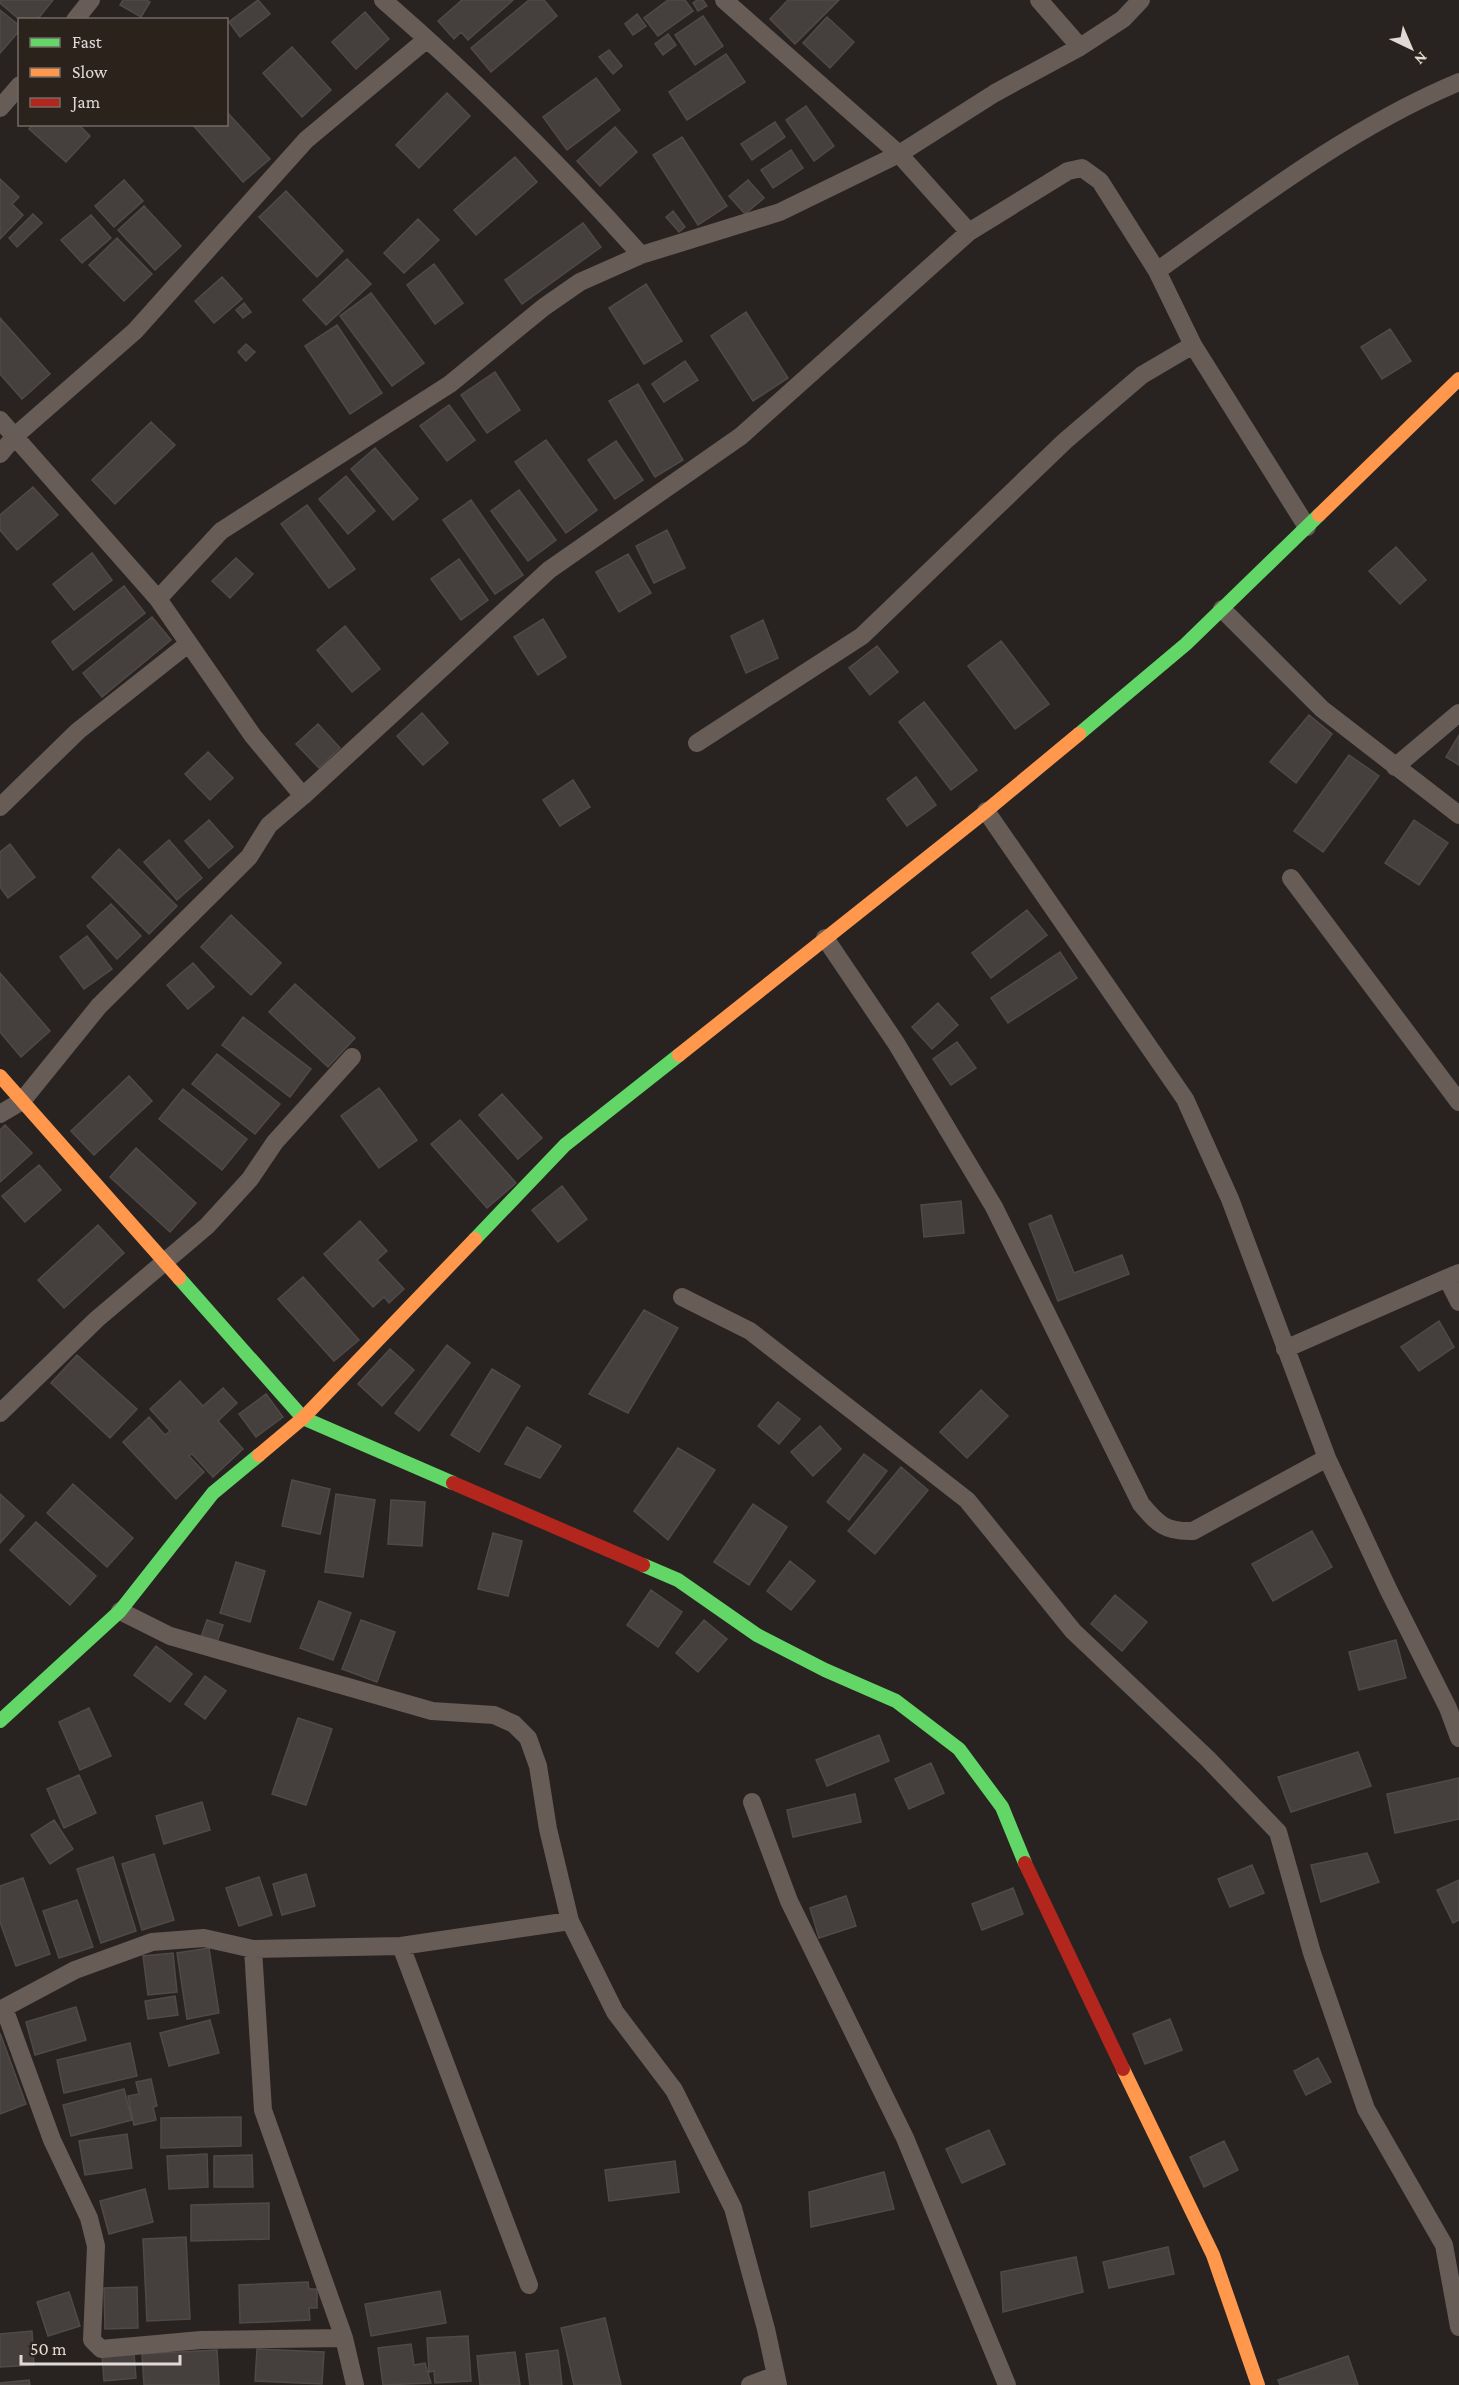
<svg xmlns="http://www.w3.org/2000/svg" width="1459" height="2385" viewBox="0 0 1459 2385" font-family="'Crimson Pro',serif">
	<rect width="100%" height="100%" fill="#282320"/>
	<path fill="#45403e" stroke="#4f4a48" stroke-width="1.5" d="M0,0H53L37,20H20L0,3Z
		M123,0H146L150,2L141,17L120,5Z
		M258,0L270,14L240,37L229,22Z
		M462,0H513L468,40L461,32L454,39L438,21Z
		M529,0H544L557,16L491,72L471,48Z
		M668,0H685L693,11L658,36L644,18Z
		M697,0H703L707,6L698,11L693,3Z
		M788,0H839L795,44L770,19Z
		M0,10L20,26V30L0,53Z
		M365,12L389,39L356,69L332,42Z
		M637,14L646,26L633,35L625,24Z
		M703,16L723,46L695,65L675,35Z
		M827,17L854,42L830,68L803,43Z
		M668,34L676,45L663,55L655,44Z
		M292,47L331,90L302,117L263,73Z
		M609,50L622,66L613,74L599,57Z
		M726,54L745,82L687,120L669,92Z
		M596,78L620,110L567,150L543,117Z
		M447,93L470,116L419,168L396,145Z
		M806,106L834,146L814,161L786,120Z
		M226,111L270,159L243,182L192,124H226Z
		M775,122L785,137L752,160L741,144Z
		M33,124H78L90,136L66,162L29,129Z
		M615,127L637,152L600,186L577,161Z
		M682,137L727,206L698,225L653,155Z
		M791,150L803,168L773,188L761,170Z
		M515,157L537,182L476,235L454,210Z
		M0,179L19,197L12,204L23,215L0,239Z
		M124,180L143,201L114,227L95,206Z
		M748,180L764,198L745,214L729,196Z
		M286,191L343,251L317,277L259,217Z
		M144,206L181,246L155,270L118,230Z
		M673,211L685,227L679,232L666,217Z
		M33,214L42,223L17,247L9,238Z
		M91,215L111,238L82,263L61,240Z
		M418,219L439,240L404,273L384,253Z
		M583,223L601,247L522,304L505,280Z
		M117,238L152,274L124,301L89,265Z
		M347,259L371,284L326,325L303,300Z
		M434,264L463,303L435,324L407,285Z
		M222,277L242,299L214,323L195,301Z
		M646,284L682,341L644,364L609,308Z
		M371,293L424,363L392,386L340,316Z
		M244,303L251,312L243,318L236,310Z
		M746,312L788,378L753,401L711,336Z
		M0,318L50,374L22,399L0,374Z
		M337,325L382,393L350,414L305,346Z
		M1390,329L1411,361L1382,379L1361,347Z
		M246,344L255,352L246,361L238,352Z
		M685,361L698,380L664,402L652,384Z
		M495,372L520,410L487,433L461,395Z
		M638,384L683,460L655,477L609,401Z
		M449,405L475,440L447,461L420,426Z
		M151,422L175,445L115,504L92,480Z
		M546,440L597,510L566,533L515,462Z
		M616,441L643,480L615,499L588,460Z
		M375,448L418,499L393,520L351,469Z
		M346,476L375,511L348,534L319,499Z
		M33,487L58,515L17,550L0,530V515Z
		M519,490L556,540L528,561L491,511Z
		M471,500L523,575L495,594L443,520Z
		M307,505L355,569L329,588L281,524Z
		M667,530L685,568L654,583L636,546Z
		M1396,547L1426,580L1400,604L1369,571Z
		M92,553L112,580L74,610L53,584Z
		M628,554L651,593L619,612L596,572Z
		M236,558L253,574L230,598L212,581Z
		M459,559L488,600L461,620L431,579Z
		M124,586L145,613L73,670L52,642Z
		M152,617L171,640L102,697L83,673Z
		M543,619L566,657L538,675L514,637Z
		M763,620L778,658L746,673L731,636Z
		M345,626L380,669L352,692L317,650Z
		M1001,641L1049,704L1015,729L968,666Z
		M877,646L898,672L870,695L849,668Z
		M924,702L977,770L951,790L899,722Z
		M422,713L448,743L423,765L397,736Z
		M1309,715L1332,734L1296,783L1270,762Z
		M318,724L340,748L319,768L296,744Z
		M1459,735V765L1446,757Z
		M208,752L233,778L210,800L185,774Z
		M1349,755L1379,776L1323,852L1294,831Z
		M916,777L936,805L907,826L887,799Z
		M573,780L590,807L560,826L543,800Z
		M209,820L233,847L209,868L185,841Z
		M1414,820L1448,843L1419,885L1385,863Z
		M169,840L202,878L177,900L144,862Z
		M10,844L35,877L8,898L0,887V852Z
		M119,849L177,906L149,934L92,877Z
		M111,904L141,936L117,959L87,926Z
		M1027,910L1047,935L991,978L972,953Z
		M231,915L281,963L251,995L201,947Z
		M87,936L112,969L84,989L60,957Z
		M1060,952L1077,978L1008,1023L991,998Z
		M193,963L214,987L188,1009L167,985Z
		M0,973L50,1031L21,1057L0,1032Z
		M295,984L355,1038L328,1067L269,1012Z
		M938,1003L958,1025L932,1049L912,1027Z
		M243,1017L311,1069L290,1097L222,1045Z
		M957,1042L976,1068L951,1085L933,1059Z
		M217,1054L280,1104L255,1134L192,1084Z
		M129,1076L152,1101L94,1155L71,1131Z
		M379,1088L417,1140L379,1168L341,1116Z
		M183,1089L247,1139L222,1170L159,1119Z
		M502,1094L542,1138L518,1159L479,1115Z
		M460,1120L516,1183L487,1208L431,1144Z
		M5,1125L32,1153L0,1182V1130Z
		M136,1148L196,1203L170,1232L110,1177Z
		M39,1165L61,1190L25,1222L2,1196Z
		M562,1186L587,1219L558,1242L532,1210Z
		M961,1201L964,1233L924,1237L921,1205Z
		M1051,1215L1074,1273L1122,1255L1129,1274L1058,1301L1029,1224Z
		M360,1221L387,1251L377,1260L404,1289L389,1303L384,1297L373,1307L324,1254Z
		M98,1225L124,1253L64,1308L38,1280Z
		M303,1277L359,1340L334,1361L278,1299Z
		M644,1310L678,1328L628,1413L589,1394Z
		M1439,1321L1454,1347L1419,1371L1401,1347Z
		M447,1345L470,1363L419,1431L395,1413Z
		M390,1349L414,1370L382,1406L358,1384Z
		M77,1355L137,1409L110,1438L51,1383Z
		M492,1369L520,1386L479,1452L451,1435Z
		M180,1381L203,1406L223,1388L237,1403L218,1421L243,1449L213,1477L192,1454L189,1456L204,1472L176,1499L123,1442L149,1417L165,1435L170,1431L150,1409Z
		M981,1390L1008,1416L967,1458L940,1432Z
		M266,1394L283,1417L256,1437L239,1414Z
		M778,1402L800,1419L779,1444L758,1426Z
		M820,1426L841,1449L813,1476L791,1452Z
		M527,1427L561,1446L540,1478L505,1464Z
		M678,1448L715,1470L668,1540L634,1511Z
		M864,1454L887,1471L849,1520L827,1502Z
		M901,1467L928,1490L875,1554L848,1531Z
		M292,1480L330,1489L320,1534L282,1526Z
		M73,1484L133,1538L107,1567L47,1513Z
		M0,1494L24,1516L0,1543Z
		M336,1494L375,1500L363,1577L325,1572Z
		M391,1500L425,1502L422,1546L388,1544Z
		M753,1504L787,1527L749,1585L714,1562Z
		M36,1522L96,1576L70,1605L10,1550Z
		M1312,1531L1332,1567L1273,1601L1252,1564Z
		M493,1533L522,1541L508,1596L478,1589Z
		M790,1561L815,1581L791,1610L767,1591Z
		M236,1562L265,1571L250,1622L220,1613Z
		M651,1590L682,1612L658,1647L627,1625Z
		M1115,1595L1147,1622L1122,1651L1091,1624Z
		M319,1601L351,1613L333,1660L300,1648Z
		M207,1620L223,1625L216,1645L200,1640Z
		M361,1620L395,1632L377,1682L342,1669Z
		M704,1620L727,1639L698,1672L676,1653Z
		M1396,1640L1406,1678L1359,1690L1349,1652Z
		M156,1646L192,1674L170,1702L134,1675Z
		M205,1676L226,1691L205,1719L185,1704Z
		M89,1708L111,1756L80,1770L59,1722Z
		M298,1718L332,1729L306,1805L272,1794Z
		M879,1735L889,1761L827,1786L816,1760Z
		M1358,1752L1371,1786L1291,1812L1278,1777Z
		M931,1763L944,1793L909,1809L895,1779Z
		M79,1775L96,1813L64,1828L47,1789Z
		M1459,1778V1819L1395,1833L1387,1794Z
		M855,1794L861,1822L793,1837L787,1810Z
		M202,1802L210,1830L164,1844L156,1816Z
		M54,1820L73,1849L50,1864L31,1835Z
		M1367,1853L1379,1882L1321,1902L1311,1865Z
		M154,1854L174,1920L142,1930L122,1864Z
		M113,1857L136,1931L101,1943L77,1869Z
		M1252,1865L1264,1893L1230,1907L1218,1879Z
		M306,1874L315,1906L282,1915L273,1884Z
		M259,1877L272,1915L239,1926L226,1888Z
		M23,1878L50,1954L16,1966L0,1922V1886Z
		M1459,1880V1920L1453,1923L1437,1890Z
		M1013,1888L1023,1914L982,1930L972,1904Z
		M846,1896L856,1926L819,1938L810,1908Z
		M77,1900L93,1947L59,1958L43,1911Z
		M209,1948L219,2013L187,2019L177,1953Z
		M173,1953L177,1992L148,1995L143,1956Z
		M175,1996L178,2015L148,2019L145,2001Z
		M76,2007L86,2040L35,2055L26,2022Z
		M1170,2019L1182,2050L1145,2064L1133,2034Z
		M210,2020L219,2053L169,2066L160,2033Z
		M0,2033L26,2104L0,2114Z
		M130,2043L137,2076L64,2093L57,2060Z
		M1318,2058L1331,2082L1306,2095L1294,2071Z
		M151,2079L157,2106L153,2107L156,2120L134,2125L128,2096L139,2094L136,2082Z
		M124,2089L132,2120L71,2136L63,2105Z
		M241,2117V2146L161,2148V2118Z
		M989,2130L1005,2164L962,2183L946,2149Z
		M127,2134L132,2168L85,2175L79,2141Z
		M1224,2141L1238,2170L1204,2187L1190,2157Z
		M207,2154L208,2187L169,2189L167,2156Z
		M252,2155L253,2187H214V2156Z
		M675,2161L679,2192L609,2201L605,2170Z
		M884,2172L894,2209L811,2227L809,2192Z
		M145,2189L153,2222L109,2234L100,2201Z
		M269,2203V2239L191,2241V2205Z
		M186,2237L190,2319L147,2321L143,2239Z
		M1168,2247L1174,2274L1109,2288L1103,2262Z
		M1076,2257L1083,2292L1003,2312L1001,2272Z
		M308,2282L309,2289H317V2308H309L310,2320L240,2323L239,2285Z
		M137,2287L138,2328L105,2329L104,2288Z
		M440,2291L446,2323L371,2336L365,2304Z
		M69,2292L80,2326L48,2336L37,2302Z
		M605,2318L621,2385H574L561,2328Z
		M32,2331L34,2365L0,2367V2334Z
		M468,2336L471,2381L435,2383L434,2371L429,2372L427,2338Z
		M411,2344L414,2365L425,2363L431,2383L383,2385L378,2348Z
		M257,2349L324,2352L322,2384L255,2381Z
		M217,2350L219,2385H144L142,2354Z
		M558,2350L562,2385H530L526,2354Z
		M515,2352L520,2385H480L477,2356Z
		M134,2353L136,2378L104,2381L102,2355Z
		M1348,2356L1358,2385H1280L1278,2380Z
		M29,2380L30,2385H0V2383Z"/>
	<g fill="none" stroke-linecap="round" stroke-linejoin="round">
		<path stroke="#675c56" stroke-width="18" d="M383,0C474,79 560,164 641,255
			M724,0L899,154L969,232
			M1039,0L1080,47
			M75,20L91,0
			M0,108L20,85
			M1157,271C1252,203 1351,127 1459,82
			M0,420L158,599L253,736L303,796L269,825L249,857L99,1006L22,1101L0,1114
			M0,454L15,436L135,331L306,140L427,39
			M158,599L221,531L450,384L544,307L580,282L641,255L780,212L899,154L995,93L1080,47L1123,19L1141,0
			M1222,609L1322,709L1459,815
			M697,743L862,636L1065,441L1142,375L1193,345
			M1395,767L1459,713
			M303,796L549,570L741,436L969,232L1068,171L1082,168L1100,181L1157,271L1193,345L1307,527
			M0,807L78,731L188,644
			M986,811L1185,1099L1230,1199L1327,1458L1389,1591L1448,1708L1459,1738
			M1291,878L1459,1102
			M825,938L896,1043L994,1207L1141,1504C1158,1524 1165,1532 1193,1531L1327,1458
			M1459,1273L1447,1278L1459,1302
			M682,1297L750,1331L967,1500L1073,1631L1208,1759L1278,1832L1312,1953L1366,2109L1444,2245L1459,2327
			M1285,1349L1447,1278
			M0,1413L97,1319L207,1226L250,1179L275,1142L352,1057
			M752,1802L789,1901L905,2138L1007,2385
			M570,1921L615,2012L674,2090L733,2208L766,2329L778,2385
			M401,1946L529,2285
			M253,1949L263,2110L344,2338L355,2385
			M4,2008L52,2140L89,2218L96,2246L92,2340L101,2349L201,2340L344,2338
			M0,2010L75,1970L152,1942L204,1938L253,1949L401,1946L570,1921L548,1829L538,1766L528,1738L514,1724L494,1715L432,1711L170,1636L120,1611
			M750,2385L776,2375"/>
		<path stroke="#63d668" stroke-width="14" d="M1079,734L1186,644L1319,515
			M475,1239L565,1145L679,1055
			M179,1278L303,1418L453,1483
			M643,1565L678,1580L757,1635L825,1670L896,1701L959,1749L1002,1807L1025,1863
			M0,1721L120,1611L213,1493L259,1455"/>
		<path stroke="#ff974d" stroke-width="14" d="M1319,515L1459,379
			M679,1055L986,811L1079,734
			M0,1076L179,1278
			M259,1455L303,1418L475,1239
			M1123,2069L1213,2255L1258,2385"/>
		<path stroke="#b3261e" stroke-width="14" d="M453,1483L643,1565
			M1025,1863L1123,2069"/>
	</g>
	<rect x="18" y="18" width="210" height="108" fill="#2b221c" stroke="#736b66" stroke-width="1.5"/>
	<rect x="30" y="38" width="30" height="9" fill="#63d668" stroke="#736b66" stroke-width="1.5"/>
	<text x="72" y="48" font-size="18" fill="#e0d9d6">Fast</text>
	<rect x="30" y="68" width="30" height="9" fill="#ff974d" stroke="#736b66" stroke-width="1.5"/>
	<text x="72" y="78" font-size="18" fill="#e0d9d6">Slow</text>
	<rect x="30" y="98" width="30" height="9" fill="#b3261e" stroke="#736b66" stroke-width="1.5"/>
	<text x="72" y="108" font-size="18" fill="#e0d9d6">Jam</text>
	<g transform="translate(1411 48) rotate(136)" stroke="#2b221c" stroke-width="4.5" paint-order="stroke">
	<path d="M0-4.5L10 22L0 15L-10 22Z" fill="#e0d9d6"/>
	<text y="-9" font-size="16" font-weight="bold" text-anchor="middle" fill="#e0d9d6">N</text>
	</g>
	<path d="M21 2355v9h159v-9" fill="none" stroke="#e0d9d6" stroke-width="3"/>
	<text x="30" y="2355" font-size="18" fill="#e0d9d6" stroke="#2b221c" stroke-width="4.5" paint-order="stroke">50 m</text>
</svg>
